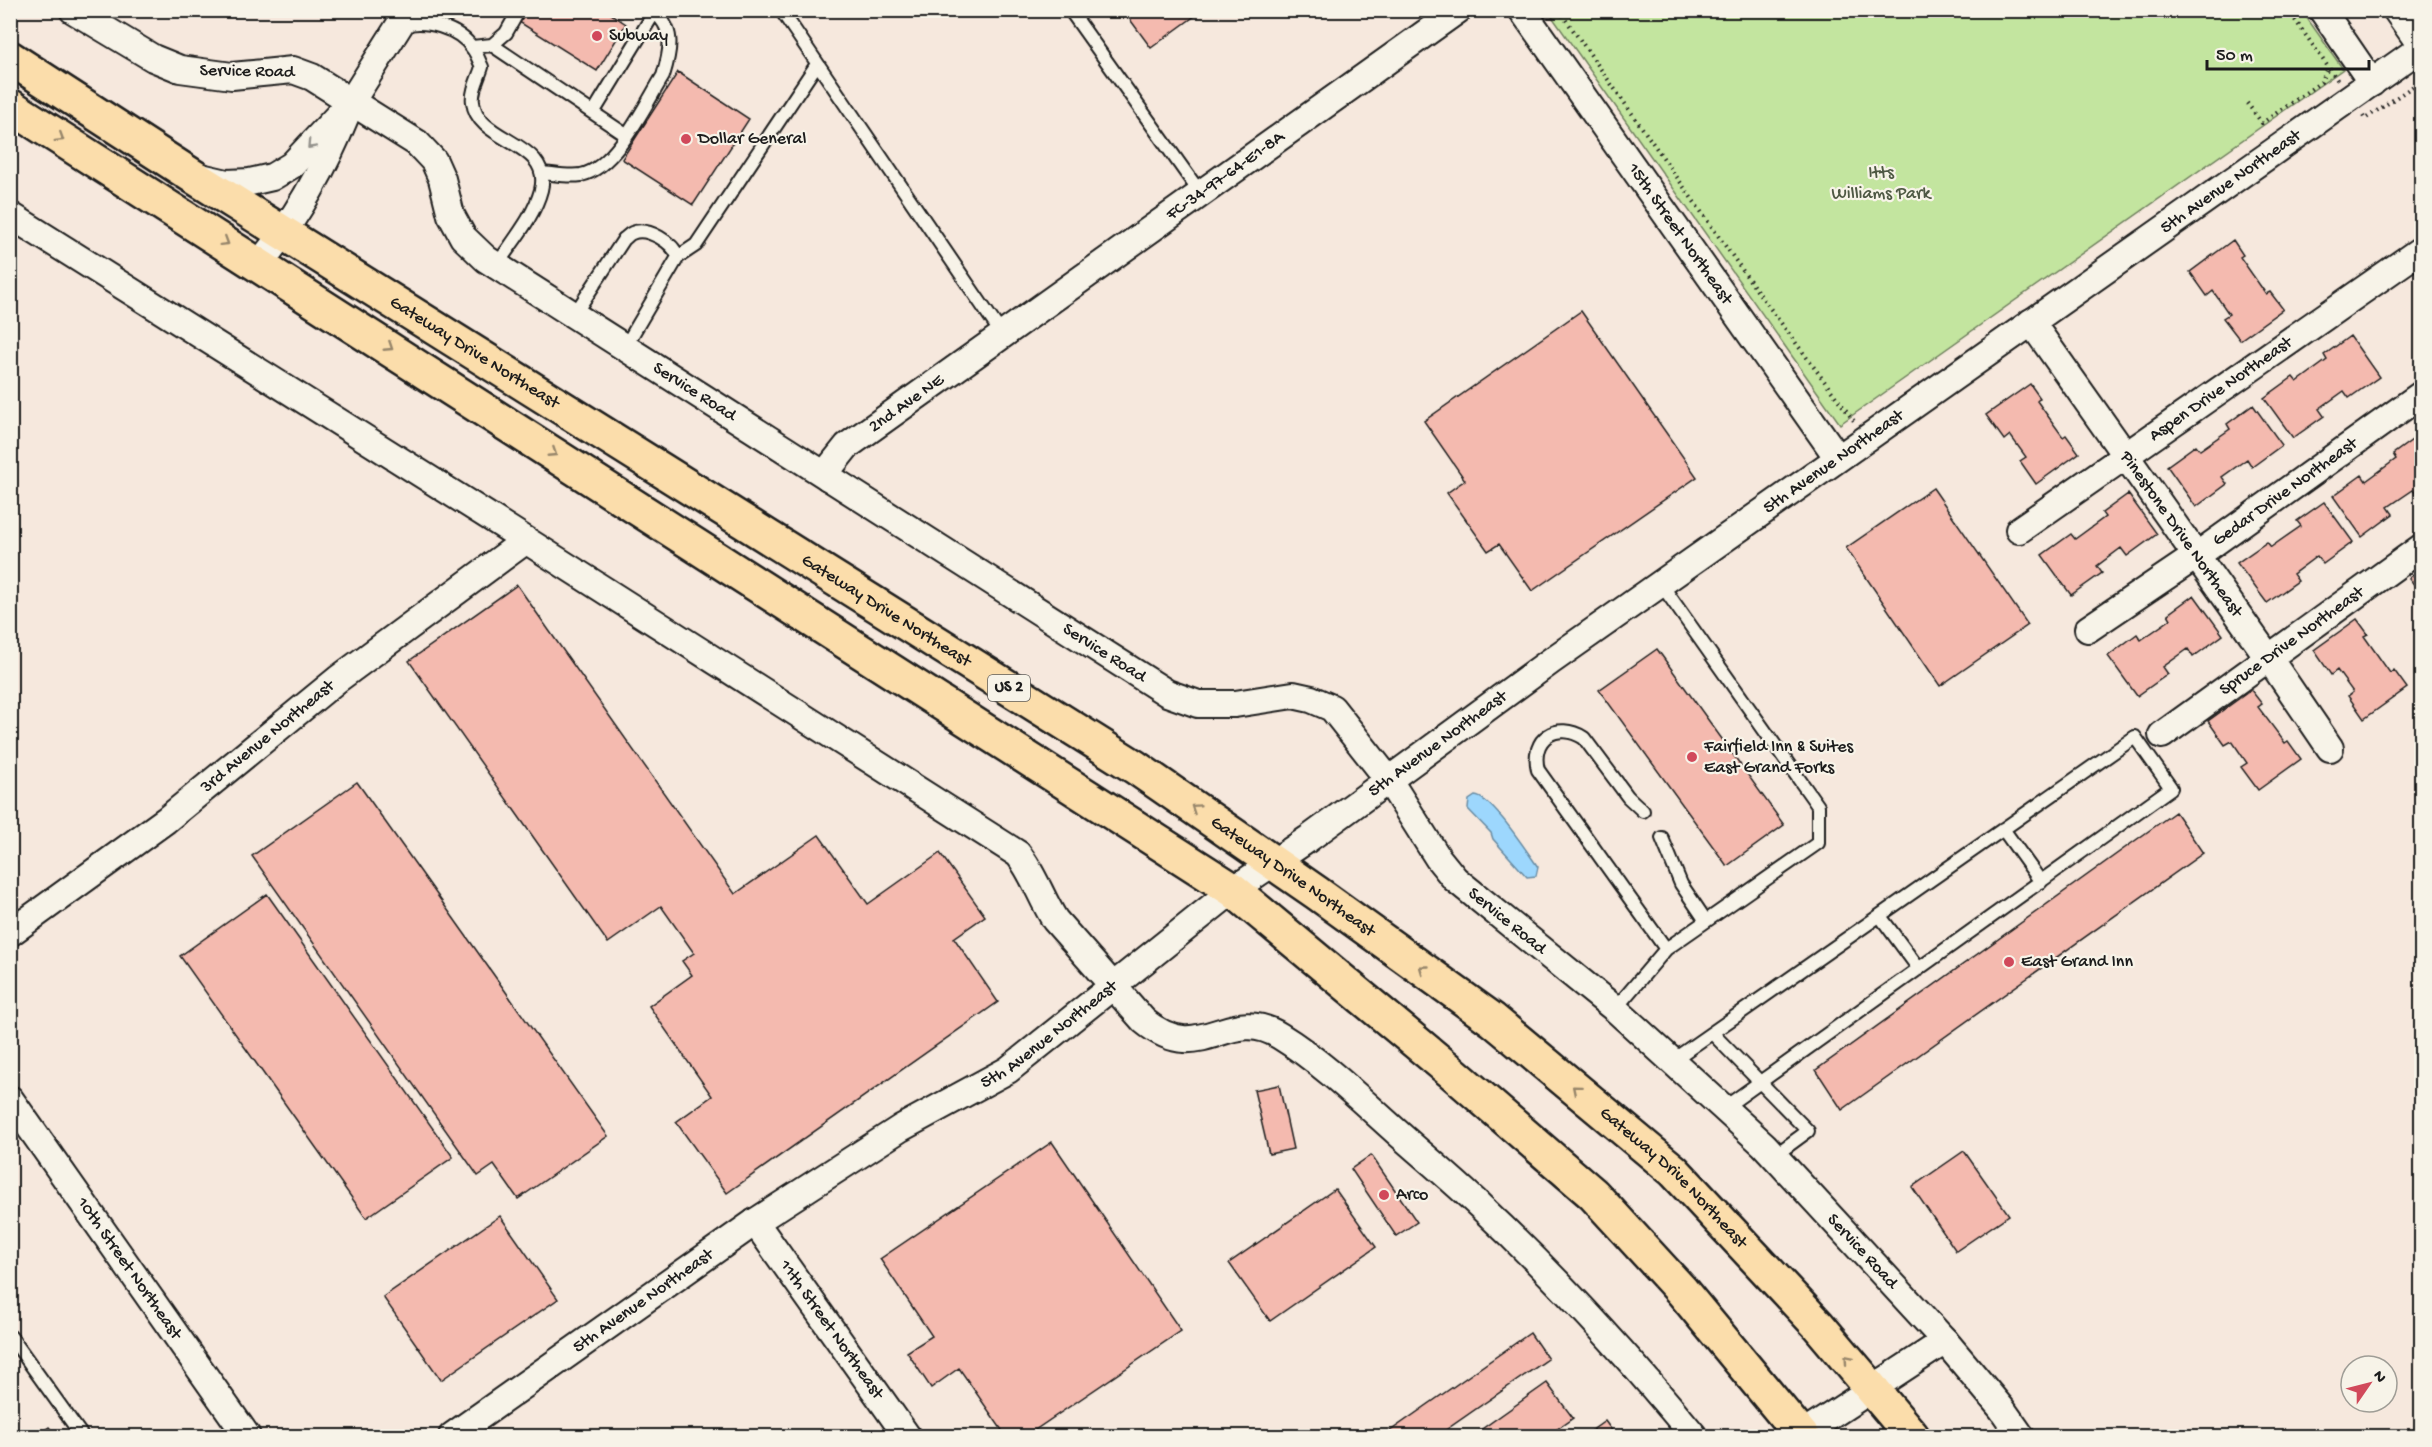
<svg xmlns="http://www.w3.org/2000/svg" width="2432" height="1447" viewBox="0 0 2432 1447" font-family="'Gochi Hand',sans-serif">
	<rect width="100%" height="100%" fill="#f6e8dd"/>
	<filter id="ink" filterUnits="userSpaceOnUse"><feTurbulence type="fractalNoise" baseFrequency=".0167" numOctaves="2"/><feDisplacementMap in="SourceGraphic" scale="12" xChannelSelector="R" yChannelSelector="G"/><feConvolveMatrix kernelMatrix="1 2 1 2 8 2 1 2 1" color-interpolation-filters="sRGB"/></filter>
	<g filter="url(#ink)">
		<path fill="#c3e59f" stroke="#70805e" stroke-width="1.5" d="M1548,11H2302L2343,69L1840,424Z"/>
		<path fill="#9dd7fd" stroke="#698ca3" stroke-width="1.5" d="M1475,796C1492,797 1527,852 1538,867L1536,876L1527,877L1493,839L1491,833L1468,809L1469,800Z"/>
		<path fill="#f4baaf" stroke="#1c1c1c" stroke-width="1.5" d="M521,10H605L626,24L597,71L516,20Z
			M1123,10H1203L1151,48Z
			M678,72L749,119L693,205L622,159Z
			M2233,240L2243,255L2240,257L2266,294L2270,292L2283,309L2240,340L2223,318L2229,314L2213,291L2207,296L2190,272Z
			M1581,311L1697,477L1532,591L1499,544L1488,551L1447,493L1465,480L1424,421Z
			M2350,336L2379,377L2349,398L2344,391L2319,409L2324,416L2293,438L2264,398L2293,377L2297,382L2327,360L2324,355Z
			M2030,384L2040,398L2037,401L2063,437L2066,435L2079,453L2036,484L2020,461L2026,457L2010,435L2004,440L1986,415Z
			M2253,405L2282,445L2252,467L2247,459L2222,477L2227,484L2196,507L2167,466L2196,445L2200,450L2230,429L2227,424Z
			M2419,435L2422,439V495L2418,497L2413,490L2388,507L2393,514L2362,537L2333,496L2362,475L2366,481L2396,459L2393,454Z
			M1933,488L2028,625L1940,686L1846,548Z
			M2128,494L2157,534L2127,556L2121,548L2097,566L2102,573L2071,595L2042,555L2071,534L2075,539L2105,517L2102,513Z
			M2324,502L2353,542L2323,564L2317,556L2293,574L2298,581L2267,603L2237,563L2267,542L2271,547L2301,526L2297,521Z
			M2422,569V595L2409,578Z
			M517,585L735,894L819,835L868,904L940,853L985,916L954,938L998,1002L727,1193L676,1122L712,1096L649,1006L692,975L682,961L694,953L661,906L608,943L409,661Z
			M2194,595L2223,635L2193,657L2188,649L2163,667L2168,674L2137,696L2108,656L2137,634L2141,640L2171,619L2168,614Z
			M2357,619L2368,634L2364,636L2390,673L2394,670L2407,688L2364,719L2348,696L2353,692L2337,670L2331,675L2314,650Z
			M1657,649L1784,825L1727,866L1599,690Z
			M2251,690L2262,704L2258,707L2285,743L2288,741L2301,759L2258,790L2241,767L2247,763L2232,741L2225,745L2208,721Z
			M357,782L608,1136L518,1199L494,1165L478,1176L252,856Z
			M2175,812L2203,853L1842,1110L1816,1070Z
			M267,894L453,1157L366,1218L180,956Z
			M1279,1085L1293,1149L1269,1154L1254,1090Z
			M1052,1142L1181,1331L1026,1436H1006L959,1368L931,1388L907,1352L932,1336L880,1259Z
			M1964,1151L2009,1215L1956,1251L1912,1187Z
			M1371,1155L1417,1222L1396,1236L1351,1169Z
			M1335,1189L1376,1247L1270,1321L1229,1263Z
			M500,1216L558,1299L441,1380L383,1297Z
			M1530,1333L1548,1359L1437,1436H1383Z
			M1547,1383L1573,1418L1547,1436H1472Z
			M1605,1421L1616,1436H1584Z
			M49,1427L56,1436H36Z"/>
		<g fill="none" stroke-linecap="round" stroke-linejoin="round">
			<defs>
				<path id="lane" d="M781,10L999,330L998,337
					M1070,10L1201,194
					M402,26C424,18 460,28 473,49C477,54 479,61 482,67C479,77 471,92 473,102C477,143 553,141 541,190C534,217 512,242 497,265
					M492,45L626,135
					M472,47L492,45L506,33L519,10
					M593,113L654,13
					M543,173C554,174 569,177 581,175C616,168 645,105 663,76C671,50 676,27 651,10
					M678,257L696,245L817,64
					M574,315L624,239C627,237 629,234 632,233C647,226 674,243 678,257L625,347
					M1643,811L1628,797L1584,738C1557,721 1530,738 1538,770L1666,949
					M2003,829L2041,882
					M1662,838L1681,884L1706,921
					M1880,916L1919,969
					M1615,1009L1666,949L1818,843V806L1661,584
					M1712,1033L1808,1131L1774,1156
					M1673,1060L2135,737L2171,788L1724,1108
					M11,1337L82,1436"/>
				<g id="street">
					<path id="s1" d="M73,10L153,58L180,69L232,76L293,70L312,77L417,143L434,161L442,179L451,215L463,237L486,259L1167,693L1198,704H1235L1293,695L1311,699L1332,708L1388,779L1438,858L1455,879L1615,1009L1764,1145L1945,1341L2002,1409L2021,1436"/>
					<path id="s2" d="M1522,10L1838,458"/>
					<path d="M2322,10L2372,83"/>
					<path d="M2396,10L2422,47"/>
					<path d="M201,177L227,183L250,182L272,177L292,165L351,102L409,10"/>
					<path d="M10,215L485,514L1018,854C1034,874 1041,898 1055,920L1144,1021C1202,1069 1227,1003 1280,1036C1321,1061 1363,1102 1399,1134C1426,1158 1455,1182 1481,1207C1557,1278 1628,1356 1694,1436"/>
					<path d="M259,264C297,218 324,169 346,115"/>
					<path id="s3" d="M2031,322L2268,657L2330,748"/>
					<path id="s4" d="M828,477L831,466L847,446L1458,10"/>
					<path id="s5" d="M2019,530L2422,249"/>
					<path id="s6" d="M2088,629L2196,556L2422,394"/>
					<path id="s7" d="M2162,735L2422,547"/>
					<path id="s8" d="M10,933L166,820L338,679L525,541"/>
					<path id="s9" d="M10,1099L247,1436"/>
					<path id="s10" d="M755,1222L907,1436"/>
					<path id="s11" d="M452,1436L755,1222L901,1128L1008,1070L1233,890L1308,839L1551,661L2422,47"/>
					<path d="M1800,1436L1945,1341"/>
				</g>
				<g id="highway">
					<path id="s12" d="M10,58L191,175L1135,767L1317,893L1493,1020L1674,1171L1818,1325L1912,1436"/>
					<path d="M10,106L1233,890L1453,1073L1593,1194L1682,1291L1802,1436"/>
				</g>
			</defs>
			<use href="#lane" stroke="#1c1c1c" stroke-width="16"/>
			<use href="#street" stroke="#1c1c1c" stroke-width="30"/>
			<use href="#highway" stroke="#1c1c1c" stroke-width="38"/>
			<path stroke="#1c1c1c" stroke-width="4" stroke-dasharray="1.5 4.5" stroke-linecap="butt" d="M1559,10L1755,288L1854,421
				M2288,10L2338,81
				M2247,103L2262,123L2321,82L2328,68
				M2363,116L2365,119L2422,80"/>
			<use href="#lane" stroke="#f7f3e8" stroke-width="12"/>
			<use href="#street" stroke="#f7f3e8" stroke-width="26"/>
			<use href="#highway" stroke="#fbddab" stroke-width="33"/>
		</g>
		<defs><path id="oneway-chevron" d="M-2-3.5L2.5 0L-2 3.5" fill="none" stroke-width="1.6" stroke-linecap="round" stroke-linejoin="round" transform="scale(1.5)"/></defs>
		<g stroke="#97866b">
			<use href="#oneway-chevron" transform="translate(60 138) rotate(32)"/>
			<use href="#oneway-chevron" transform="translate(225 242) rotate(32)"/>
			<use href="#oneway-chevron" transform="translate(389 347) rotate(33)"/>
			<use href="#oneway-chevron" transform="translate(553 453) rotate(33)"/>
			<use href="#oneway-chevron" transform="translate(1195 808) rotate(-146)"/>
			<use href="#oneway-chevron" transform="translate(1423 969) rotate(-144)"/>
			<use href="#oneway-chevron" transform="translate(1576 1089) rotate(-140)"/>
			<use href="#oneway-chevron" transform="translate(1848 1359) rotate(-131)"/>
		</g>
		<use stroke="#94928c" href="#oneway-chevron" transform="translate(311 145) rotate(133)"/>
	</g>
	<g fill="#d1495b" stroke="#f7f3e8" stroke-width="2">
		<circle cx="597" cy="36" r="6"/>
		<circle cx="686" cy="139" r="6"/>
		<circle cx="1692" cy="757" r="6"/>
		<circle cx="2009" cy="962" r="6"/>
		<circle cx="1384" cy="1195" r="6"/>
	</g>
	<g text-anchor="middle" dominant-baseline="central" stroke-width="4.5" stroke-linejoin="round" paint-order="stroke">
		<rect fill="#f7f3e8" stroke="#5e5c59" stroke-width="1.5" x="988" y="675" width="42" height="26" rx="4.5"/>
		<g font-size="16" font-weight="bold" fill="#1c1c1c">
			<text x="1009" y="688">US 2</text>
		</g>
		<g font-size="18" fill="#1c1c1c" stroke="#f7f3e8" text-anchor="start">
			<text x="609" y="36">Subway</text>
			<text x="698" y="139">Dollar General</text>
			<text x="1704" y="747">Fairfield Inn &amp; Suites<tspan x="1704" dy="21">East Grand Forks</tspan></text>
			<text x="2021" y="962">East Grand Inn</text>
			<text x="1396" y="1195">Arco</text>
		</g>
		<g font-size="18" fill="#1c1c1c" stroke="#f7f3e8">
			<text transform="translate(247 72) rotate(1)">Service Road</text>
			<text stroke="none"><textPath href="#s4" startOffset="502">FC-34-97-64-E1-8A</textPath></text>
			<text stroke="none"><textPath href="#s11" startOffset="2178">5th Avenue Northeast</textPath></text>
			<text stroke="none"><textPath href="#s2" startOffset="274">15th Street Northeast</textPath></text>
			<text stroke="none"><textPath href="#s12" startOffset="550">Gateway Drive Northeast</textPath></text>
			<text stroke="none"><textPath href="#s5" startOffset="246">Aspen Drive Northeast</textPath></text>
			<text stroke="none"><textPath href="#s1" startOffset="766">Service Road</textPath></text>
			<text stroke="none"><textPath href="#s4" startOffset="110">2nd Ave NE</textPath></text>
			<text stroke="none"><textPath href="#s11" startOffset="1692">5th Avenue Northeast</textPath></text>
			<text stroke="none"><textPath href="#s6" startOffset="240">Gedar Drive Northeast</textPath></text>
			<text stroke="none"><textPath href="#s3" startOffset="260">Pinestone Drive Northeast</textPath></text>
			<text stroke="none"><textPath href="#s12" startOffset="1036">Gateway Drive Northeast</textPath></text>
			<text stroke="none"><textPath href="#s7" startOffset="160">Spruce Drive Northeast</textPath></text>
			<text stroke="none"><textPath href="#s1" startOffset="1252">Service Road</textPath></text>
			<text stroke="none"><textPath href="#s8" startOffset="324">3rd Avenue Northeast</textPath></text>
			<text stroke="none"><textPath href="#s11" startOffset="1206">5th Avenue Northeast</textPath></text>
			<text stroke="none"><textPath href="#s12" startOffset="1522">Gateway Drive Northeast</textPath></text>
			<text stroke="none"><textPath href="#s1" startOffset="1774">Service Road</textPath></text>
			<text stroke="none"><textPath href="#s11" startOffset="720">5th Avenue Northeast</textPath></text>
			<text stroke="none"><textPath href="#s12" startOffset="2008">Gateway Drive Northeast</textPath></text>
			<text stroke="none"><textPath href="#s1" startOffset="2260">Service Road</textPath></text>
			<text stroke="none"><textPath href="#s9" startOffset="207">10th Street Northeast</textPath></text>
			<text stroke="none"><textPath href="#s11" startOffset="234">5th Avenue Northeast</textPath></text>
			<text stroke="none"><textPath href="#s10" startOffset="132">11th Street Northeast</textPath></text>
		</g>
		<g font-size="18" fill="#4e5843" stroke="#f7f3e8">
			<text x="1881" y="173">Itts<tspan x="1881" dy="21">Williams Park</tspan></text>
		</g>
	</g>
	<rect width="2432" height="1447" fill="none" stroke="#f7f3e8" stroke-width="36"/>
	<rect x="18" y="18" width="2396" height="1411" fill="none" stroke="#1c1c1c" stroke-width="2" filter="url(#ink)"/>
	<g transform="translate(2369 1384) rotate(55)"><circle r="28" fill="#f7f3e8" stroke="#9f9d96" stroke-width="1.5"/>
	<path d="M0-4.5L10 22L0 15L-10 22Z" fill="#d1495b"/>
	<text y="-9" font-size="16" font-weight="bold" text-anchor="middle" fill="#1c1c1c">N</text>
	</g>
	<path d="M2207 60v9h162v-9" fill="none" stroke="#1c1c1c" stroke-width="3"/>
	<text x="2216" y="60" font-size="18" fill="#1c1c1c" stroke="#f7f3e8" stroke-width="4.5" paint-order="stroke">50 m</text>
</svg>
